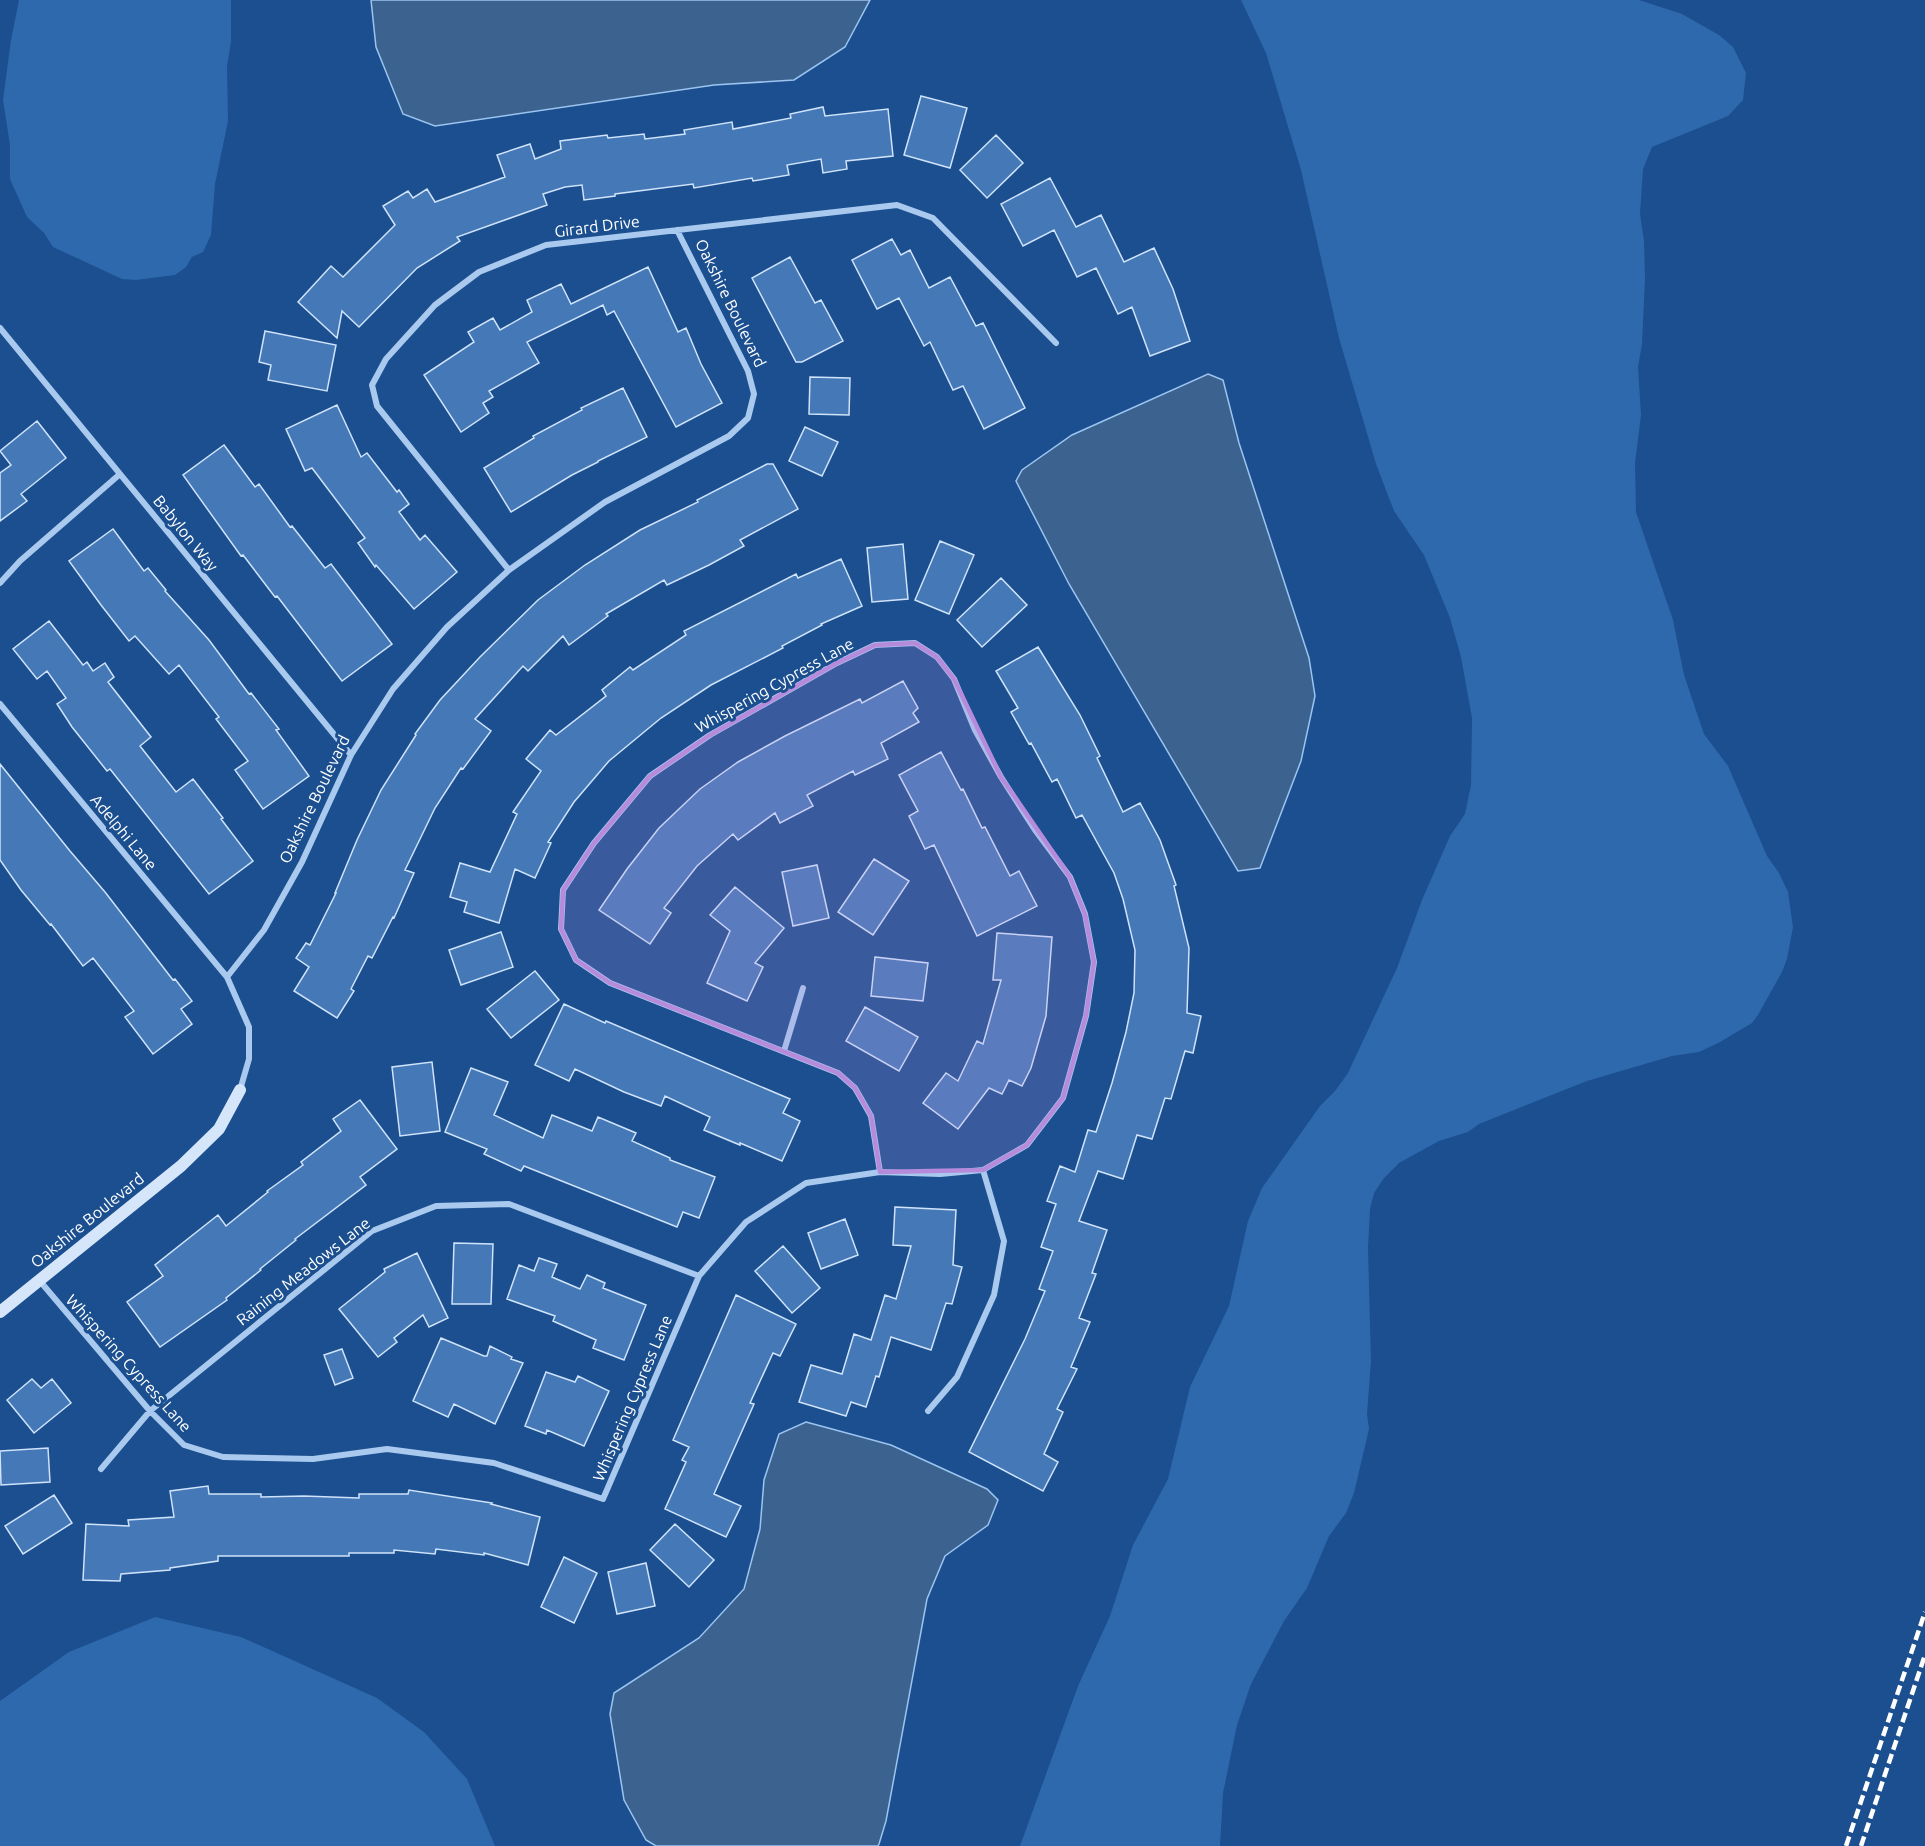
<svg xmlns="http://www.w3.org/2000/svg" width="1925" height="1846" viewBox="0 0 1925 1846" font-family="Ubuntu,sans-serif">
	<rect width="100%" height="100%" fill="#1b4f8f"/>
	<path fill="#2e69ad" d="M19,0H231V42L227,66L228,121L215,184L211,235L203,252L192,257L186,267L175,275L136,280L122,279L53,247L44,233L27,217L10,179V145L3,100L11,40Z
		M1241,0H1639L1682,14L1719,35L1733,47L1746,73L1743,100L1728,116L1652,147L1643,169L1640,214L1644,241L1645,279L1642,344L1638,367L1641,415L1635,463L1636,512L1673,620L1684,675L1704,734L1728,766L1767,856L1779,873L1788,892L1793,927L1787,959L1782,972L1758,1015L1752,1023L1720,1042L1699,1052L1672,1056L1587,1081L1479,1124L1468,1132L1439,1141L1399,1163L1384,1178L1374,1193L1370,1209L1368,1248L1371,1361L1367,1414L1369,1429L1354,1493L1346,1513L1329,1536L1307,1588L1284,1621L1251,1684L1237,1725L1223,1793L1220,1846H1020L1078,1686L1110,1616L1133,1545L1168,1479L1190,1387L1229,1306L1248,1221L1262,1188L1320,1106L1335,1091L1348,1073L1397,968L1422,900L1450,836L1465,814L1471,785L1472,718L1461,657L1450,618L1424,555L1394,511L1376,464L1339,338L1301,170L1266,53Z
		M155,1617L241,1637L377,1698L424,1732L467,1779L495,1846H0V1701L69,1652Z"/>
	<path fill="#3c6290" stroke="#9cc4f0" stroke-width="1.5" d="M371,0H870L845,47L794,80L714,85L435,126L403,114L376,47Z
		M1208,374L1223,380L1239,443L1309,658L1315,696L1301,761L1260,868L1238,871L1069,584L1016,481L1022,470L1072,435Z
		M806,1422L891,1445L987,1489L998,1500L988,1525L945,1556L927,1599L886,1821L879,1844L878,1846H656L646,1840L624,1800L610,1714L614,1693L699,1638L744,1589L760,1529L764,1480L779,1434Z"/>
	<path fill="#4478b7" stroke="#cfe3fa" stroke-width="1.5" d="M921,96L967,108L950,168L904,155Z
		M823,107L825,116L888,109L893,156L846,161L847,169L823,173L821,159L787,165L789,175L753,181L752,178L694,188L693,184L615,194V196L584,200L582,185L565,187L543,194L547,205L457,237L460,241L417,268L359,327L342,311L337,338L298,302L331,266L343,277L395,225L383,206L408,191L413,198L427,189L435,202L505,177L497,155L530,144L535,159L561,149L560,141L607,135L608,138L644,134L645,139L685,134L684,130L732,122L733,129L791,118L790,114Z
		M996,135L1023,163L987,198L960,170Z
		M1050,178L1076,227L1101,215L1124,262L1154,248L1173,289L1190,341L1150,356L1132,307L1118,314L1096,268L1077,277L1054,230L1023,246L1001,204Z
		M892,239L901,255L910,250L929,288L950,277L976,326L983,323L1025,408L984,429L963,386L953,390L930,342L924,346L899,298L877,309L852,260Z
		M790,257L815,303L821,300L843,341L802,362H796L752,278Z
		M648,267L678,332L686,328L701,364L722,403L676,427L614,311L607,315L603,305L527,342L539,363L489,391L493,397L483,403L489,413L461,432L424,375L474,342L468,332L493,318L500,330L532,312L527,300L561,284L571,304Z
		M265,331L336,345L327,391L268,380L271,365L259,362Z
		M810,377L850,378L849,415L809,414Z
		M623,388L647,437L598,461V462L572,475L511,512L484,468L534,438L533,436L582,410L581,408Z
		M337,405L361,457L367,453L397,492L399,490L409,504L399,512L420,540L425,535L457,572L414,609L376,565L375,567L358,543L365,538L312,468L305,471L286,429Z
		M37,421L66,458L21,494L27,501L0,521V473L11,465L0,451Z
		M805,427L838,442L822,476L789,461Z
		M224,445L255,487L259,484L290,527L292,526L325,568L331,564L392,644L342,681L277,596L275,597L243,555L241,556L183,475Z
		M767,464H773L798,509L740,540L744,546L709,565L667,585L664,580L606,614L608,616L569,645L563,636L528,671L523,666L475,719L491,731L463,769L461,768L435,808L405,870L414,873L394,918L393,917L372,958L368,956L351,989L354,991L337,1018L294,991L309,967L296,958L306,943L310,945L336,893H335L357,840L381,790L416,735L415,734L440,700L480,657L538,600L585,565L640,530L698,502L697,500Z
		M113,529L144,571L148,568L166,590L165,591L209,640L249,694L251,693L279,729L276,730L309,776L263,809L235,770L248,761L216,719L219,717L179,665L169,674L135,636L129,641L101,605L69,561Z
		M940,541L974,555L949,614L915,600Z
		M903,544L908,599L872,602L867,548Z
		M841,559L862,606L821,624L822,625L782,646L783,648L711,685L661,718L609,761L574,802L548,842L551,843L535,878L515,869L499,923L464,912L467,902L450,897L460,863L490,872L517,814L513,812L541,771L526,759L550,730L556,735L606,696L602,690L630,667L633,670L686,635L684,631L796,574L798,578Z
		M1001,578L1027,605L982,647L957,620Z
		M49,621L83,665L87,662L93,671L105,663L114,677L108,682L151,737L140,746L176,792L193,779L223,818L221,819L253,861L209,894L110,769L107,771L72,727L57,704L66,698L47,671L37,679L13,649Z
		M1038,647L1080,715L1100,756L1097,758L1123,812L1140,803L1160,840L1176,885L1174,886L1189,948L1187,1013L1201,1016L1193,1053L1185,1051L1171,1099L1165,1098L1152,1139L1137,1135L1123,1179L1098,1171L1079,1221L1107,1230L1092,1273L1096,1274L1079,1318L1090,1322L1071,1367L1077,1369L1057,1409L1063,1412L1044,1454L1058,1462L1043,1491L969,1452L1025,1339L1045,1291L1039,1289L1053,1251L1041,1247L1056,1204L1047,1201L1060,1166L1075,1172L1088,1130L1096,1132L1112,1083L1126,1032L1134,993L1135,950L1123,899L1114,873L1082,815L1076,818L1057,779L1052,782L1031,743L1029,744L1011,712L1018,708L996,671Z
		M903,681L918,708L913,713L919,722L881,743L888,759L855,775L853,771L807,795L813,806L780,823L775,813L738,840L733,834L697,866L664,908L671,913L650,944L599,910L627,869L659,828L700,789L738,762L785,736L860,699L862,703Z
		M941,752L961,790L963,789L982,828L985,827L1010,876L1019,871L1037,906L977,936L934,845L925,849L909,816L918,811L899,775Z
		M0,764L70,851L105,892L173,980L175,979L192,1001L181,1009L192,1024L153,1054L125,1017L134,1011L93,958L83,966L51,924L50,925L21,890L0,860Z
		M874,859L909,881L873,935L838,912Z
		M817,865L829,918L793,926L782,872Z
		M735,887L784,928L755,963L763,967L747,1001L707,983L730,931L710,915Z
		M501,932L513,967L461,985L449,950Z
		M997,933L1052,937L1046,1016L1031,1068L1022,1086L1009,1080L1002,1094L989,1088L958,1129L923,1103L946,1073L958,1081L977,1041L983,1044L1001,980H993Z
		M875,957L928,963L923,1001L871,996Z
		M535,971L559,1000L511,1038L487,1009Z
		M564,1004L605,1023L606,1021L790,1099L783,1113L800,1121L782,1161L740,1143V1145L704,1130L710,1117L665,1096L661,1106L624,1092L575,1069L569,1081L535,1065Z
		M865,1007L918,1037L899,1071L846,1041Z
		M432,1062L440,1131L400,1136L392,1067Z
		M471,1068L508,1082L494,1115L543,1138L552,1115L592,1131L598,1117L636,1133L632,1141L670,1158V1160L715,1177L699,1218L683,1212L677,1227L524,1166L521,1171L484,1154L487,1149L445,1132Z
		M360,1100L397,1149L360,1177L366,1185L295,1239L296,1240L260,1269L261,1270L226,1298L227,1300L160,1347L127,1302L163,1276L155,1265L218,1215L226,1226L268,1192L267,1191L303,1165L301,1162L341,1131L333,1119Z
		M895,1207L956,1210L953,1265L962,1267L952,1304L946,1303L931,1350L891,1337L879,1377L876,1376L866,1407L851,1402L846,1416L799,1402L811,1365L842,1374L854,1334L871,1340L885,1295L896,1299L911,1246L893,1245Z
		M845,1219L858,1255L821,1269L808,1233Z
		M454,1243L493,1244L491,1304H452Z
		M783,1246L820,1288L792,1313L755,1271Z
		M417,1253L448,1318L429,1327L423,1315L394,1338L397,1342L378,1357L339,1309L385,1272L384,1269Z
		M539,1258L557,1264L552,1277L580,1289L587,1275L605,1283L603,1288L646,1305L624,1360L593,1348L596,1340L553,1321L555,1316L507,1299L519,1265L534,1271Z
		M736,1295L796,1324L780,1356L773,1353L750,1403L754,1404L714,1494L741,1506L726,1537L665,1509L686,1462L682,1460L689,1447L673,1440Z
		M441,1338L484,1356H487L490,1346L512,1357L511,1359L523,1363L495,1424L454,1404L448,1417L413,1401Z
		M342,1349L353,1378L335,1385L324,1355Z
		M546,1372L575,1382L578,1376L609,1391L584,1446L547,1430L546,1434L525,1426Z
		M32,1379L41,1388L52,1379L71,1403L34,1433L7,1400Z
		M48,1448L50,1482L1,1485L0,1451Z
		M208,1486L209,1494H261V1497L304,1496L359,1498V1494H408L409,1490L492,1503L491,1504L540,1517L528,1565L484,1553V1555L436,1549L435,1554L394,1550V1553H349V1556H218V1561L170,1568V1570L121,1574L120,1581L83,1580L86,1524L129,1526L128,1520L174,1517L170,1491Z
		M54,1495L72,1523L23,1554L5,1526Z
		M675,1524L714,1560L689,1587L650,1550Z
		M564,1557L597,1573L574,1623L541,1607Z
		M646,1563L655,1606L617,1614L608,1572Z"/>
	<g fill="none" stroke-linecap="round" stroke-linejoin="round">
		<path stroke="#a9c9ee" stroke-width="6" d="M0,328L351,755
			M509,570L377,406L372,385L386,359L435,305L479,272L546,245L897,205L933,218L1056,343
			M0,583L20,561L120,474
			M0,704L227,977L249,1027V1059L240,1090
			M227,977L264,930L302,862L351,755L393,689L447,627L509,570L605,502L729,436L748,418L754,394L748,371L677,230
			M784,1051L803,988
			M39,1280L150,1411L184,1445L223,1457L313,1459L387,1449L494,1463L603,1499L699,1276L746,1222L806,1183L880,1172L871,1116L855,1088L838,1073L610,983L576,960L561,929L563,890L594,843L650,776L710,735L837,663L875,645L915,643L937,657L954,679L975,730L1001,777L1035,830L1070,877L1085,914L1094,962L1086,1016L1063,1098L1027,1145L983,1170L940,1174L880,1172
			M928,1411L957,1377L994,1295L1004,1241L983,1170
			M101,1469L150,1411L372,1231L436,1206L509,1204L699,1276"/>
		<path stroke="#d6e6fa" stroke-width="12" d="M0,1312L181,1166L219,1129L240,1090"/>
		<path stroke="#fff" stroke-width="4.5" stroke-dasharray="10 4.5" stroke-linecap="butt" d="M1846,1846L1925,1612
			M1861,1846L1925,1655"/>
	</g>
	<path fill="#b68bdc" fill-opacity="0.2" stroke="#b68bdc" stroke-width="4.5" stroke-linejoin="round" d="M915,643L937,657L954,679L1001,777L1070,877L1085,914L1094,962L1086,1016L1063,1098L1027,1145L983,1170L880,1172L871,1116L855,1088L838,1073L610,983L576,960L561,929L563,890L594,843L650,776L710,735L837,663L875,645Z"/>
	<g text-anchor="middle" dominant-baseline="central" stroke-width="6" stroke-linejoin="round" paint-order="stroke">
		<g font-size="16" fill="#fff" stroke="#1b4f8f">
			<text transform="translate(597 226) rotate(-7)">Girard Drive</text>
			<text transform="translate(731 303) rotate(64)">Oakshire Boulevard</text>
			<text transform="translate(186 533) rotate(51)">Babylon Way</text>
			<text transform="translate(774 685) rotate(-29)">Whispering Cypress Lane</text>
			<text transform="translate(314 799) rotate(-64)">Oakshire Boulevard</text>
			<text transform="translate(124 832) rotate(50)">Adelphi Lane</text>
			<text transform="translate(87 1220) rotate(-39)">Oakshire Boulevard</text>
			<text transform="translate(303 1271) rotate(-38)">Raining Meadows Lane</text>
			<text transform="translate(129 1363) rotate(48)">Whispering Cypress Lane</text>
			<text transform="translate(632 1398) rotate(-67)">Whispering Cypress Lane</text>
		</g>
	</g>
</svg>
